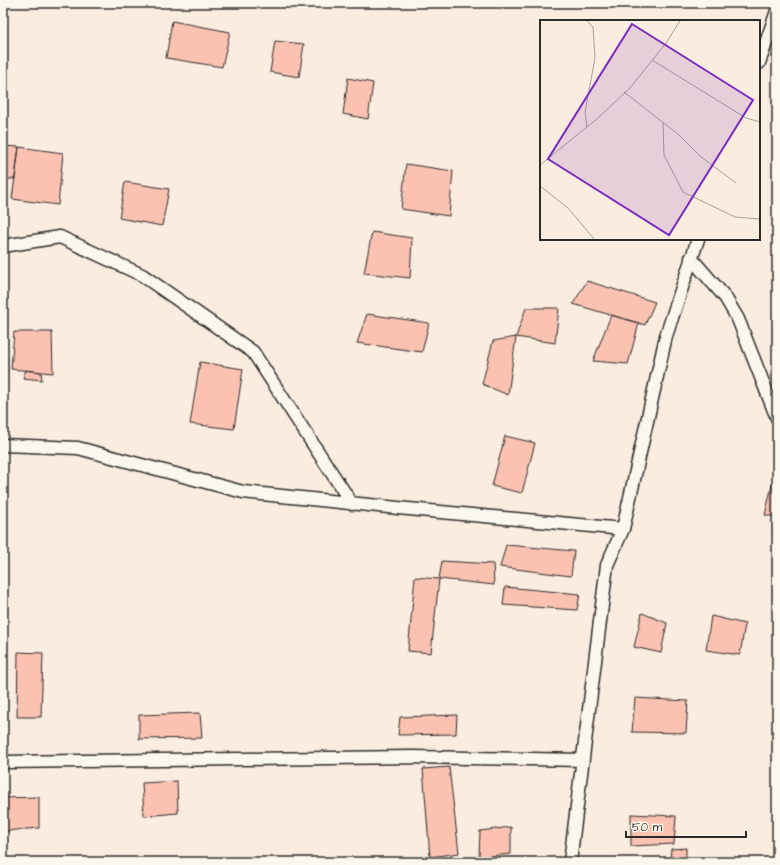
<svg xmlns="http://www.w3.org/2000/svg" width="780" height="865" viewBox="0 0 780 865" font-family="'Architects Daughter',sans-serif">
	<rect width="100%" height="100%" fill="#fbece0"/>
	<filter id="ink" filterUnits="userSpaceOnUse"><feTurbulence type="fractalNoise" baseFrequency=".025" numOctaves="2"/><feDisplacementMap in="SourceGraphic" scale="8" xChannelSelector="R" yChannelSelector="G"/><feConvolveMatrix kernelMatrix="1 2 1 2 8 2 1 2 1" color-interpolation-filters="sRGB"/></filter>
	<g filter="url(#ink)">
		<path fill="#fbc2b1" stroke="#2b2b2b" d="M172,21L230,32L222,67L166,58Z
			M275,41L304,44L299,77L270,72Z
			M348,78L373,83L368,119L343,114Z
			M3,146L19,147L15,179H3Z
			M19,147L63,153L58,205L12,199Z
			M406,164L453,171L449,216L401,209Z
			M125,182L169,189L162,226L119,218Z
			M372,232L412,238L410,278L364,273Z
			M587,281L655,302L645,325L573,304Z
			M526,308H559L555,343L516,337Z
			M367,314L429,323L422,352L357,343Z
			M611,315L639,323L628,364L593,361Z
			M14,332H52L53,373L11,369Z
			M516,337L508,395L482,384L493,341Z
			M200,362L243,369L234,429L190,424Z
			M26,370L41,372L42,380L23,378Z
			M505,436L535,443L522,493L492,486Z
			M773,481L777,482V517L765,515Z
			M506,545L574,551L571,576L500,567Z
			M442,561L493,564L494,585L439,579Z
			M415,577L439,579L431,653L408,651Z
			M505,587L580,594L577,610L503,605Z
			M642,613L667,623L661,653L634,647Z
			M711,616L745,624L740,655L706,650Z
			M18,652L43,653L41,717H17Z
			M635,698L688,701L686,733L632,732Z
			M200,713L202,738L139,739V715Z
			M457,715L456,734L398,735L400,717Z
			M449,767L459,853L430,857L423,769Z
			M177,781L178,813L144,816L142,783Z
			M39,797V828L5,831L3,798Z
			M631,814L676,816L674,844L631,846Z
			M511,827V854L479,857L480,831Z
			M686,848V862H670L671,849Z
			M541,860V862H470Z"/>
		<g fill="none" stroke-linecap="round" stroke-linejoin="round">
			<defs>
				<path id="minor" d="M759,63L777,11
					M3,246L60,237L142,275L253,352L352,504
					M691,258L725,297L738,319L777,418
					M3,445L78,448L243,492L398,508L623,529
					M3,762L412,757L583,760
					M570,862L607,565L623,529L666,336L698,239"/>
			</defs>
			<use href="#minor" stroke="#2b2b2b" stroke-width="15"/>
			<use href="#minor" stroke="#fbf7ec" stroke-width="12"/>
		</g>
	</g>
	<g transform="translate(540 20)">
		<rect width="220" height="220" fill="#fbece0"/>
		<path fill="none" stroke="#a89f98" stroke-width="1" d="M112,40L206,98L220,102M84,72L139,115L161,137L196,163M123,102L124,135L143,172L195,197L219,199M47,107L45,92L55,38L53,7L47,1M0,145L58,98L90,68L126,23L140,1M0,166L28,188L54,219"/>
		<path fill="#7b2cbf" fill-opacity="0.15" stroke="#7b2cbf" stroke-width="2" d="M92,4L213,80L129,215L8,139Z"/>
		<rect width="220" height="220" fill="none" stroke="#2b2b2b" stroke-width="2"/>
	</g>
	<rect width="780" height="865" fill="none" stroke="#fbf7ec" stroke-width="16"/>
	<rect x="8" y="8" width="764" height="849" fill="none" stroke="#2b2b2b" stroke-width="1.5" filter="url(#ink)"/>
	<path d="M626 831v6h120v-6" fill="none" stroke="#2b2b2b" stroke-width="2"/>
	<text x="632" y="831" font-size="12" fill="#2b2b2b" stroke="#fbf7ec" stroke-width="3" paint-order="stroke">50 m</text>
</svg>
